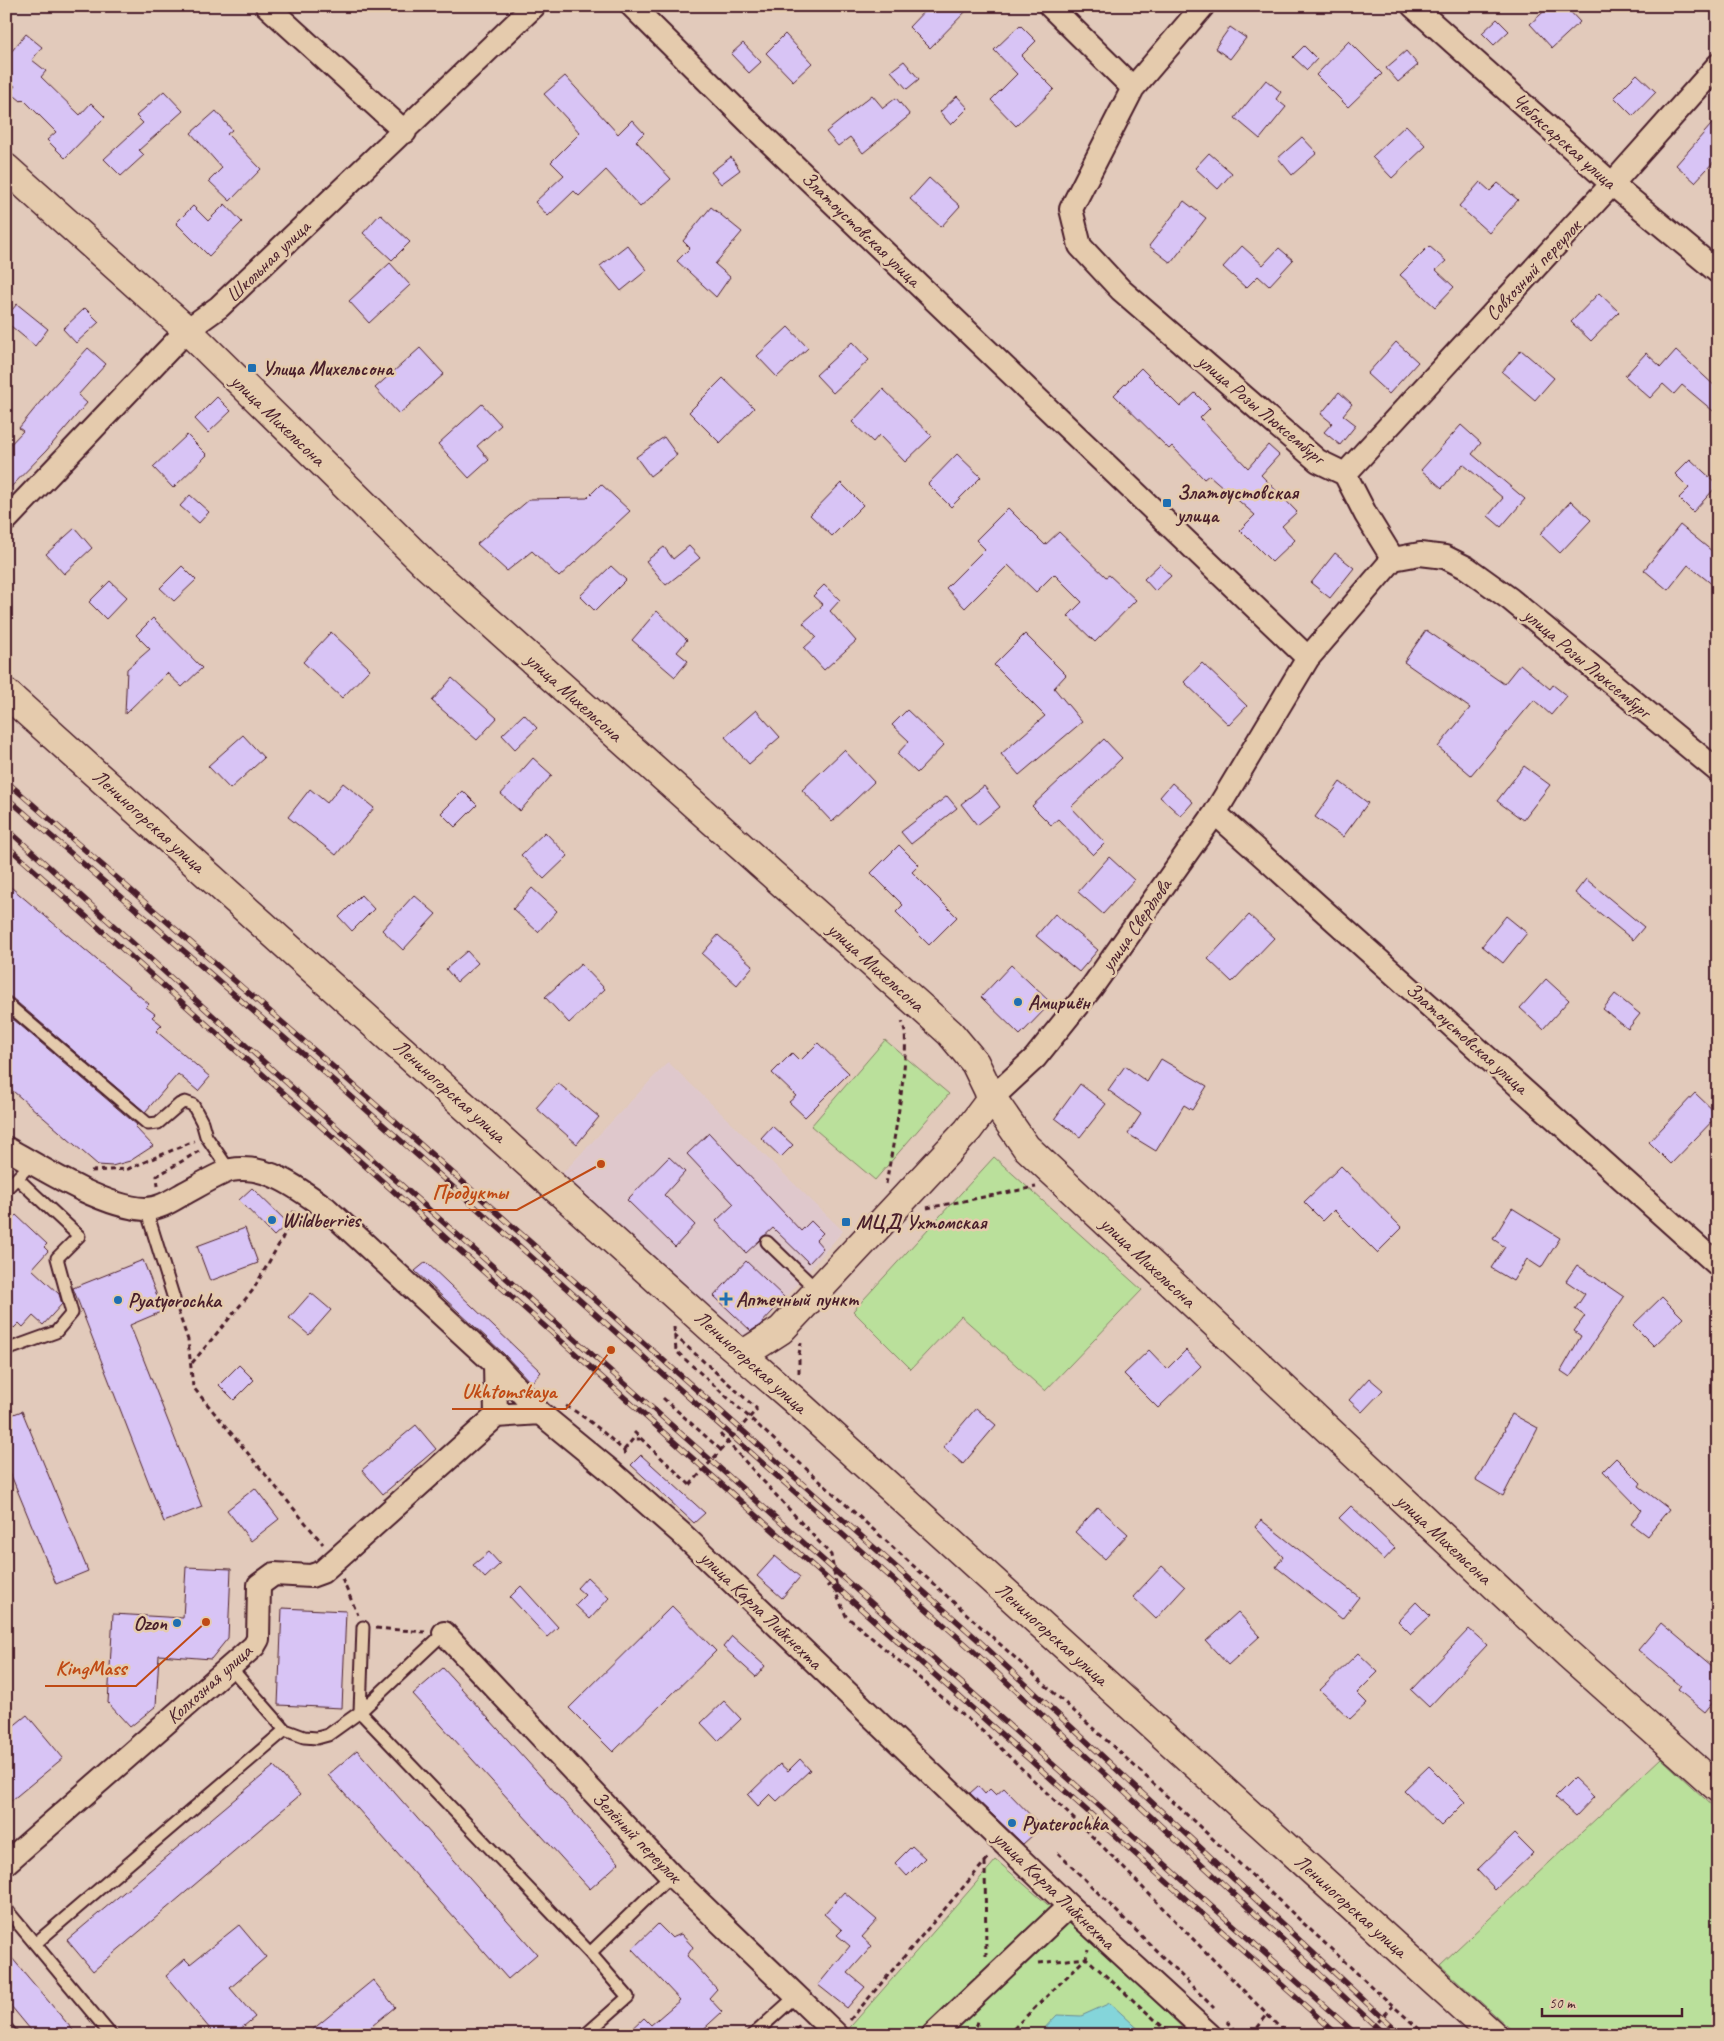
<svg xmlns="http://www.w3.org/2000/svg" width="1724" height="2041" viewBox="0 0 1724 2041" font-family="Caveat,sans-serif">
	<rect width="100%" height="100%" fill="#e2cabb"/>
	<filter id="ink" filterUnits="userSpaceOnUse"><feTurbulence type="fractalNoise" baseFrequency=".02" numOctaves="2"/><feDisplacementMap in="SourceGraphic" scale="10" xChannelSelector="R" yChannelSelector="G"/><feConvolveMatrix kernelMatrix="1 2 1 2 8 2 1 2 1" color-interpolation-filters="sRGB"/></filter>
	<g filter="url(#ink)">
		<path fill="#dfc8cc" d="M668,1062L843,1231L748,1340L557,1179Z"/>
		<path fill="#bae09b" stroke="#828063" d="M885,1040L949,1094L875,1180L811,1126Z
			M994,1157L1142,1290L1045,1391L961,1316L911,1369L853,1311Z
			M1661,1758L1718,1811V2035H1517L1440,1965Z
			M996,1860L1054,1910L923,2035H847L845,2033Z
			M1064,1914L1190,2035H950Z"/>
		<path fill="#84d5da" stroke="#6d8c94" d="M1110,2003L1145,2035H1038L1057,2015L1081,2016Z"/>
		<path fill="#d8c4f5" stroke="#4a1f2b" d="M929,6H971L930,48L909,27Z
			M1550,6H1565L1580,22L1552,48L1530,24Z
			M1497,19L1509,31L1494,45L1482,33Z
			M1020,25L1036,41L1021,56L1054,89L1016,126L991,100L1017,74L994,50Z
			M1230,27L1246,38L1230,59L1215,48Z
			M26,34L42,47L32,60L46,71L41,77L80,115L91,103L105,117L65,158L47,140L56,132L23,99L21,101L10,92L15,86L6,79V58Z
			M785,34L812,63L793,81L766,53Z
			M1349,41L1382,74L1348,107L1316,75Z
			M743,43L761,62L749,73L731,54Z
			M1304,46L1317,59L1307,70L1293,57Z
			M1406,51L1418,65L1398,82L1386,68Z
			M904,61L919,79L907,89L891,71Z
			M1637,74L1656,92L1633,116L1614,97Z
			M565,76L618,134L632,120L644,133L636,141L671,179L640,207L606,170L579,196L574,191L548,216L535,202L564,175L551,162L580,133L544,94Z
			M1266,80L1281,92L1276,99L1286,107L1260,139L1235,118Z
			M164,91L183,111L139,150L144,155L121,176L104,159L143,123L136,116Z
			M872,95L883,108L896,98L910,115L863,153L850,137L838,146L826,132Z
			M957,96L968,108L951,125L940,112Z
			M216,111L232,130L227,134L261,169L230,201L209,181L222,168L191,133Z
			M1718,117V157L1695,182L1676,165Z
			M1406,125L1426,146L1392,178L1372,157Z
			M1302,137L1317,153L1292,175L1278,158Z
			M1209,153L1232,173L1218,189L1195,168Z
			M731,157L740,170L721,184L711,172Z
			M929,178L960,206L941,227L910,199Z
			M1480,182L1490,191L1498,183L1518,200L1489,233L1459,206Z
			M1184,201L1206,218L1171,263L1149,246Z
			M225,204L242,222L209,256L176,223L193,206L208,221Z
			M711,207L742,232L715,264L730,277L716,297L677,261L690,248L683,241Z
			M380,214L410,242L392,260L363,233Z
			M627,245L647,270L621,291L600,266Z
			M1242,246L1263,265L1279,248L1293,260L1269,286L1258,276L1246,288L1223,267Z
			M1429,246L1446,261L1436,270L1454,287L1435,307L1400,275Z
			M390,263L410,285L369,323L349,301Z
			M1599,293L1619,312L1591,341L1571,322Z
			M17,304L48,329L35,346L6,322V317Z
			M85,308L99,322L76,343L63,329Z
			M788,327L808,348L777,377L757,356Z
			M852,342L869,360L833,393L816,375Z
			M1396,342L1418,362L1389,394L1367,374Z
			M88,348L106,364L78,395L87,403L46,451L6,492V449L23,431L19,428L49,391Z
			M420,348L444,374L399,414L375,388Z
			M1521,350L1554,378L1535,400L1502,372Z
			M1676,350L1718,389V415L1682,385L1674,394L1663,384L1650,398L1625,376L1646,353L1661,367Z
			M1141,368L1180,407L1195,393L1210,408L1200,418L1248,468L1268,445L1279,455L1261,475L1297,512L1282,526L1295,540L1272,562L1240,530L1255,515L1209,475L1204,479L1172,446L1169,449L1114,395Z
			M723,378L754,408L720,443L689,412Z
			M883,389L932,436L905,462L879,435L873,442L852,422Z
			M1339,392L1352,404L1343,415L1356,425L1340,445L1324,432L1332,423L1321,414Z
			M217,397L231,411L208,433L195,419Z
			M482,404L501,425L477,446L489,460L469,478L438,444Z
			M1461,425L1481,443L1472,454L1525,499L1501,527L1488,516L1503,498L1463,464L1442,488L1421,470Z
			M187,435L207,455L173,488L153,467Z
			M664,437L677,455L650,476L636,457Z
			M957,454L981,477L951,507L928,484Z
			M1690,459L1718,485L1693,512L1679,498L1689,488L1675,474Z
			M841,483L863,505L832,536L810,515Z
			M601,484L630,511L559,577L532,551L507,571L477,544L530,499L587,498Z
			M190,495L209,512L199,523L180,506Z
			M1571,501L1591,520L1560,553L1540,534Z
			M1008,508L1045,545L1059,532L1106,577L1109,575L1136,600L1095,642L1068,616L1082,602L1054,574L1036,592L1008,565L965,608L946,588L985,549L976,540Z
			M1680,525L1718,556V589L1688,565L1668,590L1644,570Z
			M75,528L92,548L64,574L46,554Z
			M689,546L700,558L666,585L646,561L664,547L673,559Z
			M1335,553L1354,568L1330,598L1311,583Z
			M1160,564L1171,576L1155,591L1144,579Z
			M182,566L196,580L174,601L160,588Z
			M611,566L626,580L595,611L580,596Z
			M110,581L127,597L106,619L89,602Z
			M824,585L840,600L830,611L856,641L824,670L804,648L816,637L803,623L823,605L813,596Z
			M657,611L687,640L677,652L688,661L675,677L632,640Z
			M153,618L202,668L182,687L167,673L125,714L127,669L150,649L136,635Z
			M1426,630L1504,684L1520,664L1550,689L1553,685L1567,696L1551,715L1534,700L1471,775L1438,747L1470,708L1404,662Z
			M331,632L370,669L342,698L303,662Z
			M1025,634L1066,675L1054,688L1082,722L1019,775L1001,754L1045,716L994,665Z
			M1202,663L1247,706L1229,725L1184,682Z
			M452,678L497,718L477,740L432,701Z
			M756,710L780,737L749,764L725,737Z
			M907,710L944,745L917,773L897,754L909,741L892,725Z
			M524,714L537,728L515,749L502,735Z
			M243,735L264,758L230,789L208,766Z
			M1104,739L1122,758L1071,807L1105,843L1093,855L1058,819L1051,825L1032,806Z
			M844,750L874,782L832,822L802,790Z
			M533,758L552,775L520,811L501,794Z
			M1524,766L1550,785L1523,820L1497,801Z
			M1340,782L1368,803L1343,837L1315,817Z
			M343,783L374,808L336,855L288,817L310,789L327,803Z
			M1172,783L1193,802L1181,816L1160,797Z
			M984,786L1000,807L977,825L961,804Z
			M463,791L477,805L455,827L441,813Z
			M947,796L957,808L911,844L901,832Z
			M545,832L568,856L544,879L521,855Z
			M899,845L919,865L912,872L957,917L929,945L896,912L903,905L871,873Z
			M1109,857L1134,880L1103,914L1078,892Z
			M1586,879L1644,927L1633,940L1575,893Z
			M6,883L149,1004L146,1007L155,1014L152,1017L162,1025L156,1031L210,1077L198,1091L178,1074L145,1112L11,997L6,996Z
			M532,888L557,911L538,932L513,909Z
			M361,895L374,909L352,931L339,917Z
			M414,895L436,914L403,950L382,930Z
			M1055,914L1098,950L1079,972L1036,936Z
			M1249,915L1274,938L1232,982L1208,959Z
			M1506,916L1527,933L1503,963L1482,946Z
			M718,935L753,966L737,985L702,954Z
			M467,951L478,963L457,982L446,969Z
			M581,964L605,989L569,1023L545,997Z
			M1011,965L1051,1003L1020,1035L981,997Z
			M1546,979L1569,1000L1543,1029L1520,1008Z
			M1615,994L1640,1014L1628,1029L1603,1009Z
			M6,1013L137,1125L135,1127L153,1146L130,1161L112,1166L98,1165L6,1085Z
			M818,1043L849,1073L805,1117L789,1102L796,1096L772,1073L792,1053L800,1061Z
			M1161,1059L1207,1086L1192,1110L1184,1105L1156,1151L1128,1134L1141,1114L1108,1090L1125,1066L1147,1082Z
			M558,1083L599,1117L577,1144L536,1108Z
			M1080,1084L1106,1104L1080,1137L1055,1118Z
			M1695,1093L1718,1115L1671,1164L1649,1142Z
			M772,1126L793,1145L781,1157L761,1138Z
			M709,1133L801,1231L811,1221L823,1233L816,1240L823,1248L809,1263L773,1228L746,1253L716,1221L734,1204L687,1154Z
			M669,1157L685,1172L664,1195L695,1225L675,1247L627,1200Z
			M1341,1166L1402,1228L1377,1253L1334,1210L1323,1221L1304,1202Z
			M252,1188L288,1223L274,1236L239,1200Z
			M1512,1208L1560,1238L1541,1268L1527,1259L1513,1281L1491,1268L1505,1247L1493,1239Z
			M16,1215L47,1244L44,1247L48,1251L32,1269L59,1294L62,1304L43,1325L33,1316L23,1327L19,1323L14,1328L6,1321V1226Z
			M245,1228L258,1263L210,1281L197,1246Z
			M143,1260L163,1311L130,1325L202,1507L164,1522L73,1288Z
			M746,1261L785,1298L760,1325L751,1331L714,1296Z
			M426,1262L541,1372L531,1383L504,1354L415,1271Z
			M1577,1265L1624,1297L1570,1377L1561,1371L1581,1336L1574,1331L1585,1316L1575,1309L1585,1294L1566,1281Z
			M311,1293L331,1310L309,1335L289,1318Z
			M1662,1297L1683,1318L1654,1346L1633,1325Z
			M1149,1350L1167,1369L1186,1350L1201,1366L1158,1408L1124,1374Z
			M239,1365L254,1380L234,1400L219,1385Z
			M1369,1378L1383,1390L1362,1412L1349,1400Z
			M976,1408L996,1425L963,1464L943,1447Z
			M22,1411L88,1571L56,1584L6,1463V1417Z
			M1512,1414L1538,1428L1503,1496L1476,1480L1505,1430L1504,1429Z
			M416,1425L436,1449L383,1494L362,1470Z
			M641,1455L705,1513L694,1523L631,1465Z
			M1616,1458L1641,1483L1639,1486L1669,1509L1647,1536L1631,1524L1641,1510L1603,1471Z
			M255,1488L279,1519L251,1541L227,1510Z
			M1351,1506L1395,1548L1384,1560L1339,1518Z
			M1098,1507L1128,1534L1105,1559L1075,1532Z
			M1261,1520L1359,1597L1342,1619L1276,1567L1283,1557L1255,1527Z
			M489,1552L500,1564L485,1578L473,1565Z
			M775,1556L800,1577L782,1598L757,1576Z
			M1162,1566L1185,1587L1156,1619L1133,1597Z
			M186,1567L231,1569L228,1638L211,1659L159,1655L156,1706L130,1727L108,1703L113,1614L183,1618Z
			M587,1577L609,1598L590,1619L575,1605L585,1595L577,1588Z
			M521,1586L558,1627L547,1637L510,1597Z
			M1416,1602L1430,1616L1411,1634L1398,1621Z
			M672,1606L716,1651L613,1752L569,1708Z
			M282,1608L346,1611L342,1708L278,1705Z
			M1238,1612L1260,1636L1228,1665L1206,1641Z
			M1661,1623L1718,1671V1696L1705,1712L1678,1690L1681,1686L1638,1650Z
			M1469,1629L1487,1645L1429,1707L1411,1690Z
			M732,1636L765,1666L756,1677L723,1647Z
			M1358,1653L1378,1672L1357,1693L1367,1703L1350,1719L1320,1690Z
			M443,1668L619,1863L590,1889L413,1694Z
			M724,1701L741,1719L718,1741L701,1723Z
			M27,1715L63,1758L6,1805V1732Z
			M357,1750L537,1954L508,1979L328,1775Z
			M800,1759L810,1770L777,1801L770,1794L758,1806L748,1795L780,1764L788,1771Z
			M274,1766L300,1795L93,1971L67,1940Z
			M1429,1766L1465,1802L1441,1826L1404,1790Z
			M1574,1778L1594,1797L1576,1816L1555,1797Z
			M978,1786L985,1794L990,1789L996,1795L1004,1788L1042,1827L1023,1844L970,1793Z
			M1514,1834L1533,1853L1495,1889L1477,1870Z
			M912,1846L925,1858L907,1876L895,1863Z
			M844,1892L877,1920L862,1937L872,1946L848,1973L865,1987L847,2008L818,1985L850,1946L837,1935L842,1930L824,1914Z
			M658,1924L672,1938L681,1934L693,1947L687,1956L717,1989L709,1998L722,2012L697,2035H626L644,2018L651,2025L680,2000L632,1949Z
			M239,1925L266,1957L230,1988L255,2017L233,2035H215L166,1976L185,1959L190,1964Z
			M6,1951L77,2035H35L6,2000Z
			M373,1980L395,2007L361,2035H306Z"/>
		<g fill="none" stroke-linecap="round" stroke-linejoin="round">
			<defs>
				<path id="lane" d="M6,1003L148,1124L158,1123L180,1104L185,1102L193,1105L202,1122L206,1136L230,1171
					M6,1189L32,1163
					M146,1209L174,1299
					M767,1242L818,1291
					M6,1347L9,1349L56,1332L72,1313L57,1258L79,1236L17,1178
					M363,1627L360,1712L590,1953L628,1997L585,2035
					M230,1667L285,1730L304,1737L317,1738L328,1735L360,1712L444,1633
					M6,1909L111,2035
					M36,1943L285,1730
					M590,1953L671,1875
					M6,2028L12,2035
					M753,2035L795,1997"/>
				<path id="street" d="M267,6L405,132
					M632,6L756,129L1308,658
					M1050,6L1133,88
					M1203,6L1133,88L1071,209L1080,246L1121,290L1318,461L1345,474L1366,515L1393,559L1420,554L1445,557L1467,568L1510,599L1718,771
					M1413,6L1612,184L1718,272
					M1345,474L1612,184L1718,65
					M6,520L187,330L219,307L534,6
					M1215,813L1718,1265
					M992,1098L1035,1058L1092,987L1215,813L1308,658L1393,559
					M6,1148C43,1169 103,1207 145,1209C159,1209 171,1201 183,1194C195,1188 219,1173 231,1170C266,1163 301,1190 327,1209L495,1364L540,1413L607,1468L682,1534L1069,1906L1210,2035
					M495,1364L496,1416
					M444,1633L671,1875L837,2035
					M6,1863L254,1646L258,1639L259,1585L274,1574L311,1576L322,1572L496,1416L540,1413
					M933,2035L1069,1906"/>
				<path id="secondary" d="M6,168L187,330L426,565L950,1033L975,1063L992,1098L1026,1147L1568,1654L1718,1788
					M6,693L712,1329L793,1399L1493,2035
					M742,1355L781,1330L968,1130L992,1098"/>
			</defs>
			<use href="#lane" stroke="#4a1f2b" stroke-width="15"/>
			<use href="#street" stroke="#4a1f2b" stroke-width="26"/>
			<use href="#secondary" stroke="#4a1f2b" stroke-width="31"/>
			<path stroke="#4a1f2b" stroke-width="3" stroke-dasharray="5 4" stroke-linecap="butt" d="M91,1171L128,1169L194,1141
				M886,1184C891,1156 914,1040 902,1022
				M158,1186L157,1176L199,1151
				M927,1208L1036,1187
				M178,1311L188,1340L193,1387L323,1544
				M674,1327L676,1351L1127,1759L1373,1988L1426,2035
				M674,1335L757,1409
				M192,1363L253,1290L282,1239L294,1211
				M799,1373V1354L801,1343
				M663,1398L721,1450
				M566,1406C588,1418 606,1434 624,1451L625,1456
				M634,1432L690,1485
				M720,1434L831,1555L838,1594
				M624,1450L633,1439H640
				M342,1579L358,1615
				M827,1587L830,1584L835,1591L846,1616L988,1736L1104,1848L1287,2035
				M376,1628L425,1632
				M1058,1853L1214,2008
				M985,1862L986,1956
				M1039,1963L1086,1958L1088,1949
				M850,2020L989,1857
				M1227,2021L1240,2035
				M789,2035L800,2025
				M974,2035L978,2021
				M1007,2035L1086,1958L1172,2035
				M1252,2035L1267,2015
				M1366,2035L1393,2006"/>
			<use href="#lane" stroke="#e5cbad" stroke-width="11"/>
			<use href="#street" stroke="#e5cbad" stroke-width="22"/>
			<use href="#secondary" stroke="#e5cbad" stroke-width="28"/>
			<defs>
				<path id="rail" d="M6,781L330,1064L977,1639L1401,2035
					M6,797L325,1073L970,1648L1385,2035
					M6,828L307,1101L1357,2035
					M6,845L1338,2035"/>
			</defs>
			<use href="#rail" stroke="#4a1f2b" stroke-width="5.5"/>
			<use href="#rail" stroke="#e5cbad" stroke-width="4" stroke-dasharray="11" stroke-linecap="butt"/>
			<path stroke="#4a1f2b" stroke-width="3" stroke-dasharray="5 4" stroke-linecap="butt" d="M690,1485L757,1409"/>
		</g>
	</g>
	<g fill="#1f6fb2" stroke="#e5cbad" stroke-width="2">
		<rect x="247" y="363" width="10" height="10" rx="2.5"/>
		<rect x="1162" y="498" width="10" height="10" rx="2.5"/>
		<circle cx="1018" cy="1002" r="5"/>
		<circle cx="272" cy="1220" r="5"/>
		<rect x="841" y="1217" width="10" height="10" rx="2.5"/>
		<path d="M723.5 1291.5h5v5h5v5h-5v5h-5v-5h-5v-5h5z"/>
		<circle cx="118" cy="1300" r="5"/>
		<circle cx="177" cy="1623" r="5"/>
		<circle cx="1012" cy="1823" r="5"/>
	</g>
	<g text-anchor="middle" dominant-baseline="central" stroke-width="5" stroke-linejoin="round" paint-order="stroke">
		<g font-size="20" fill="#4a1f2b" stroke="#e5cbad">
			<text transform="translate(1564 141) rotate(42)">Чебоксарская улица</text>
			<text transform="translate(861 229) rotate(44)">Златоустовская улица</text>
			<text transform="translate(268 261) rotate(-44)">Школьная улица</text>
			<text transform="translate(1533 270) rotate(-47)">Совхозный переулок</text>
			<text transform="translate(1261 409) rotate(40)">улица Розы Люксембург</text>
			<text transform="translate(278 420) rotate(44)">улица Михельсона</text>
			<text transform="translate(1587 663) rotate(40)">улица Розы Люксембург</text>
			<text transform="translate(574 697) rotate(42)">улица Михельсона</text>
			<text transform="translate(149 821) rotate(42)">Лениногорская улица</text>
			<text transform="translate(1136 925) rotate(-55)">улица Свердлова</text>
			<text transform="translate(876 967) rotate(42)">улица Михельсона</text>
			<text transform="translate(1467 1038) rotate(42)">Златоустовская улица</text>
			<text transform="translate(450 1091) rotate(42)">Лениногорская улица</text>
			<text transform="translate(1148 1262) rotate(43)">улица Михельсона</text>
			<text transform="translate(751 1362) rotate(42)">Лениногорская улица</text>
			<text transform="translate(1444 1539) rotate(43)">улица Михельсона</text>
			<text transform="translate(761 1610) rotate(44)">улица Карла Либкнехта</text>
			<text transform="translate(1052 1634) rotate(42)">Лениногорская улица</text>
			<text transform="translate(209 1684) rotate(-42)">Колхозная улица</text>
			<text transform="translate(637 1837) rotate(46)">Зелёный переулок</text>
			<text transform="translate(1054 1890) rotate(44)">улица Карла Либкнехта</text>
			<text transform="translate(1351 1906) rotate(42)">Лениногорская улица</text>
		</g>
		<g font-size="20" font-weight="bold" fill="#4a1f2b" stroke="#e5cbad" text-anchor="start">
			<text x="262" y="368">Улица Михельсона</text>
			<text x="1177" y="492">Златоустовская<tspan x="1177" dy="23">улица</tspan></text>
			<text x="1028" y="1002">Амириён</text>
			<text x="282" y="1220">Wildberries</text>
			<text x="856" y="1222">МЦД Ухтомская</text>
			<text x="736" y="1299">Аптечный пункт</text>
			<text x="128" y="1300">Pyatyorochka</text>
			<text x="167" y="1623" text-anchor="end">Ozon</text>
			<text x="1022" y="1823">Pyaterochka</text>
		</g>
	</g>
	<path fill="none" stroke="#c04a14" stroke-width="2" d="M601 1164L517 1210H422M611 1350L566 1409H452M206 1622L136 1686H45"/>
	<g fill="#c04a14" stroke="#e5cbad" stroke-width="2">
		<circle cx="601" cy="1164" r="5"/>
		<circle cx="611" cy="1350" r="5"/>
		<circle cx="206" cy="1622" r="5"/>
	</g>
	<g font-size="21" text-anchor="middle" font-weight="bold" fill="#c04a14" stroke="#e5cbad" stroke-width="5" stroke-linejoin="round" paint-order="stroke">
		<text x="470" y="1199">Продукты</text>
		<text x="509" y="1398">Ukhtomskaya</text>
		<text x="91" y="1675">KingMass</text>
	</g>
	<rect width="1724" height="2041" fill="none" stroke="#e5cbad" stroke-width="25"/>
	<rect x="12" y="12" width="1699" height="2016" fill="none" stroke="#4a1f2b" stroke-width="2" filter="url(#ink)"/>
	<path d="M1542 2008v8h140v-8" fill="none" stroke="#4a1f2b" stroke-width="2.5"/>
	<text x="1549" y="2008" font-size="15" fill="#4a1f2b" stroke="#e5cbad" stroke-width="4" paint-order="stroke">50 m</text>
</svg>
